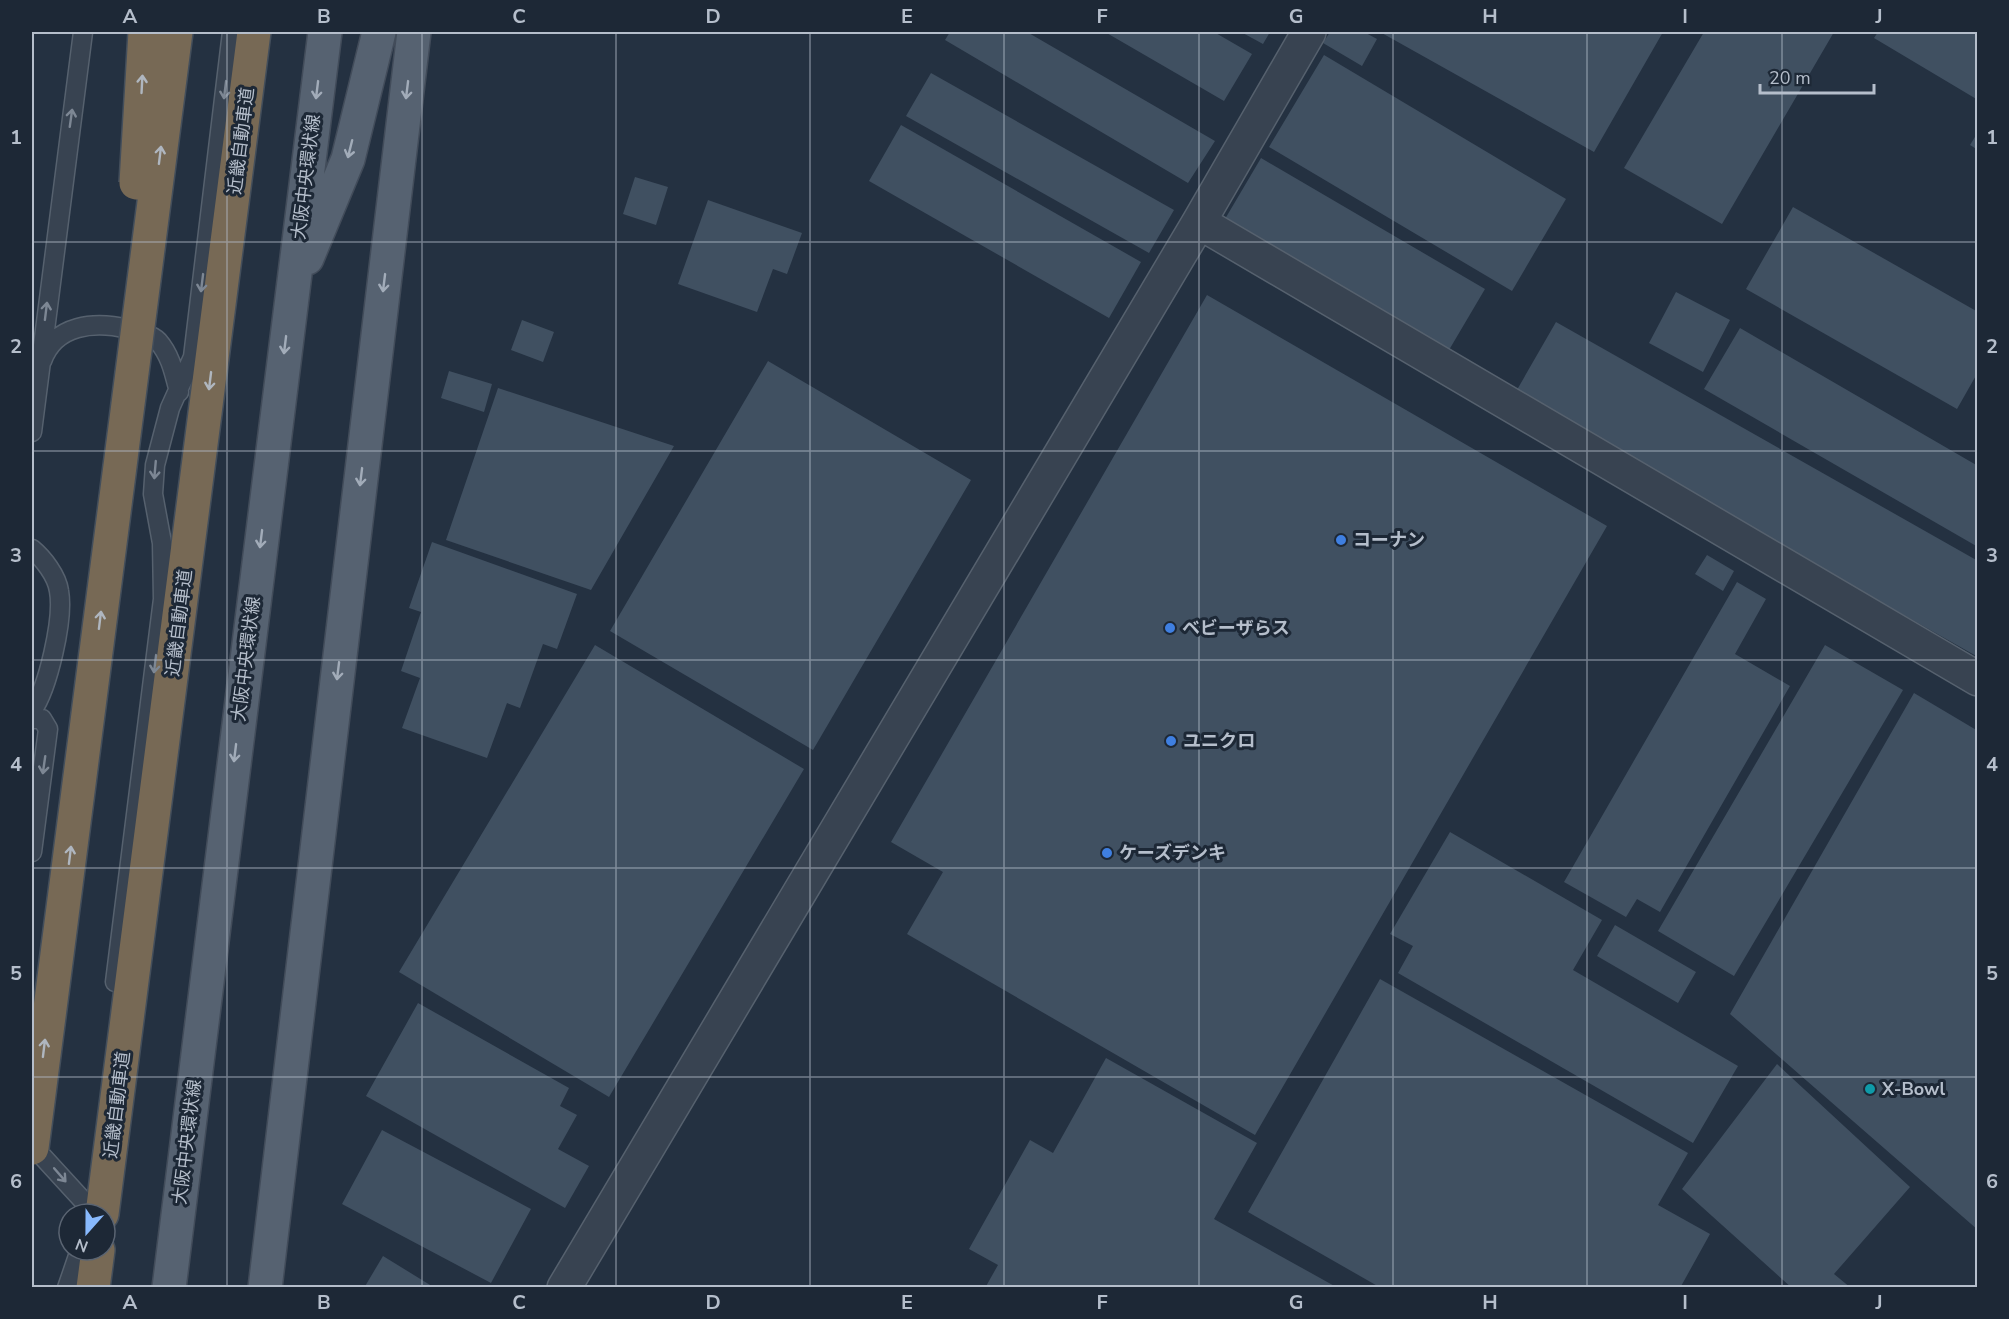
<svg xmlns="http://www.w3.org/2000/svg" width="2009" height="1319" viewBox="0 0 2009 1319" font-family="'Nunito Sans','Noto Sans JP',sans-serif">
	<rect width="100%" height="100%" fill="#243141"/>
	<path fill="#405061" d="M950,32H1027L1215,141L1188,183L945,40Z
		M1105,32H1214L1252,54L1224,101Z
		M1241,32H1270L1263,44Z
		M1330,32H1364L1377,39L1362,66L1323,43Z
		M1380,32H1663L1594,152Z
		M1704,32H1834L1722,224L1624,168Z
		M1878,32H1978V100L1874,38Z
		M1324,55L1566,199L1512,291L1269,147Z
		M931,73L1174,210L1149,253L906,116Z
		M901,125L1141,262L1109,318L869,181Z
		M1978,132V150L1970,145Z
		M1261,158L1485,289L1449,350L1225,219Z
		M635,177L668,187L656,225L623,214Z
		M708,200L802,233L787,274L773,269L757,312L678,284Z
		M1793,207L1978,312V372L1957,409L1746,289Z
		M1676,292L1730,320L1703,372L1649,343Z
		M1207,295L1607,526L1255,1135L907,934L943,872L891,842Z
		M522,320L554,332L543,362L511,350Z
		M1556,322L1978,561V657L1514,395Z
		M1740,328L1978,466V547L1704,389Z
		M768,361L971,480L813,750L610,631Z
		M449,371L492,384L484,412L441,398Z
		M498,388L674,446L591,590L446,540Z
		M432,542L577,594L557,649L543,644L520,708L507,703L487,758L402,728L420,678L401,671L421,612L409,608Z
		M1707,555L1734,571L1723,591L1695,574Z
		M1737,582L1766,599L1735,654L1790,686L1660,912L1637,899L1626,917L1564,882Z
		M595,645L804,769L609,1097L399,972Z
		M1825,645L1903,690L1734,976L1658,931Z
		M1914,693L1978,731V1230L1730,1014Z
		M1450,832L1602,920L1573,970L1738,1066L1693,1143L1398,973L1413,946L1390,934Z
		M1615,925L1696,972L1678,1003L1597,956Z
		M1380,979L1688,1153L1658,1205L1710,1234L1680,1288H1381L1248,1212Z
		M418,1003L569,1088L560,1106L577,1115L558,1149L589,1166L565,1208L366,1096Z
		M1106,1058L1257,1143L1214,1219L1338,1288H985L998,1265L969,1249L1030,1140L1053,1153Z
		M1777,1064L1910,1187L1834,1274L1851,1288H1792L1682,1189Z
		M382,1130L531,1209L491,1283L342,1204Z
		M383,1256L435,1288H364Z"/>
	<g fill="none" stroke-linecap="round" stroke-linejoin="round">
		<defs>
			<path id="service" d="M42,361C55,324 95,321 128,329C137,331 151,334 158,341C171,356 174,373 179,392
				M32,432L83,32
				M32,549C43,558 57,576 59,591C64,619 48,688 32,711
				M32,719H42L48,729L32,852
				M115,982L163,599L162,543L153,494L155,465L170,408L193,357L232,32
				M32,1145L87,1205
				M67,1288L80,1250"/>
			<path id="minor" d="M1199,222L1978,679
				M564,1288L1199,222L1309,32"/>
			<path id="primary" d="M307,258L348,159L379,32
				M169,1288L325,32
				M265,1288L414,32"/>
			<path id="motorway" d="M102,1214L254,32
				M93,1288L98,1250"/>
		</defs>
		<use href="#service" stroke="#56616e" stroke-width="21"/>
		<use href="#minor" stroke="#56616e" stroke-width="36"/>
		<use href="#primary" stroke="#424c5a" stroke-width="36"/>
		<use href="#motorway" stroke="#434e5b" stroke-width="36"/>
		<use href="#service" stroke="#384351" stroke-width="18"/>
		<use href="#minor" stroke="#384351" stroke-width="33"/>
		<use href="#primary" stroke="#566271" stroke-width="33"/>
		<use href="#motorway" stroke="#776955" stroke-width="33"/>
		<defs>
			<path id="motorway-bridge" d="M136,183L145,32
				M32,1148L176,32"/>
		</defs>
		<use href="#motorway-bridge" stroke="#434e5b" stroke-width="36" stroke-linecap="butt"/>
		<use href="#motorway-bridge" stroke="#776955" stroke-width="33"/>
	</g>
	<defs><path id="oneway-shaft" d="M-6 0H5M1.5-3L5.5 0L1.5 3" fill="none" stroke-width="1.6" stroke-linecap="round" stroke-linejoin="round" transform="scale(1.5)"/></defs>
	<g stroke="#afb6bf">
		<use href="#oneway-shaft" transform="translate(142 84) rotate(-87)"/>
		<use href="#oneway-shaft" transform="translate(160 155) rotate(-83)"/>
		<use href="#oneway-shaft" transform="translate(210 381) rotate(97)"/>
		<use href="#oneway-shaft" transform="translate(100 620) rotate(-83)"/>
		<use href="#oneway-shaft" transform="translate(70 855) rotate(-83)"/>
		<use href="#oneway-shaft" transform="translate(44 1048) rotate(-83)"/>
	</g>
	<g stroke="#7d8794">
		<use href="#oneway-shaft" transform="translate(225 90) rotate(97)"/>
		<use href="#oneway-shaft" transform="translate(71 118) rotate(-82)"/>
		<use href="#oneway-shaft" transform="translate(202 283) rotate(97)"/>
		<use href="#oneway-shaft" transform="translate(46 311) rotate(-83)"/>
		<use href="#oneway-shaft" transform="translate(155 470) rotate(95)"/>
		<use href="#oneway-shaft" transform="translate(155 664) rotate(97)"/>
		<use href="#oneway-shaft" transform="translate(44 765) rotate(98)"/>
		<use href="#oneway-shaft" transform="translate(60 1175) rotate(49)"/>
	</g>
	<g stroke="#a2acb9">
		<use href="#oneway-shaft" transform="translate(317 90) rotate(97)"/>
		<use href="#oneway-shaft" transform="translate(407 90) rotate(97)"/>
		<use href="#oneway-shaft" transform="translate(350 149) rotate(104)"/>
		<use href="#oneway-shaft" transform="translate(384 283) rotate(97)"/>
		<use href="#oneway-shaft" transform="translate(285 345) rotate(97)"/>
		<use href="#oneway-shaft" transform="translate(361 477) rotate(97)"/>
		<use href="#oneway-shaft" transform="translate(261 539) rotate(97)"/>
		<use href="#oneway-shaft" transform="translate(338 671) rotate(97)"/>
		<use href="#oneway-shaft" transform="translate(235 753) rotate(97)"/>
	</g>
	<path fill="none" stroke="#b5becb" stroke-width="1.5" stroke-opacity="0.55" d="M227,32V1288M422,32V1288M616,32V1288M810,32V1288M1004,32V1288M1199,32V1288M1393,32V1288M1587,32V1288M1782,32V1288M32,242H1978M32,451H1978M32,660H1978M32,868H1978M32,1077H1978"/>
	<g fill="#3f7fe0" stroke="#1d2836" stroke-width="2">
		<circle cx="1341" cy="540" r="6"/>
		<circle cx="1170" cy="628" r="6"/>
		<circle cx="1171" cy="741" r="6"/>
		<circle cx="1107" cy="853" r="6"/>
	</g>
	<circle fill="#0f9aa8" stroke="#1d2836" stroke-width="2" cx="1870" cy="1089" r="6"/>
	<g text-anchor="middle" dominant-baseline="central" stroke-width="6" stroke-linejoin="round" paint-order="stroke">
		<g font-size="18" fill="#b5becb" stroke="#1d2836">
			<text transform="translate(241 141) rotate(-83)">近畿自動車道</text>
			<text transform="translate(306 177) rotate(-83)">大阪中央環状線</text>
			<text transform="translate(179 623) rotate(-83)">近畿自動車道</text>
			<text transform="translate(246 659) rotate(-83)">大阪中央環状線</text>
			<text transform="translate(117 1105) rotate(-83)">近畿自動車道</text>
			<text transform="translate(187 1142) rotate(-83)">大阪中央環状線</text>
		</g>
		<g font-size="18" font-weight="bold" fill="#b5becb" stroke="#1d2836" text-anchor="start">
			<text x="1353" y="540">コーナン</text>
			<text x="1182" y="628">ベビーザらス</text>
			<text x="1183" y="741">ユニクロ</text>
			<text x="1119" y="853">ケーズデンキ</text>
			<text x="1882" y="1089">X-Bowl</text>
		</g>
	</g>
	<rect width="2009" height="1319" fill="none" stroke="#1d2836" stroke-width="66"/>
	<g transform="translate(87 1232) rotate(201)"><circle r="28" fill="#1d2836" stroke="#5a6472" stroke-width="1.5"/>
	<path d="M0-4.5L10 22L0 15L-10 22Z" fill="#88b9fd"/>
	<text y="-9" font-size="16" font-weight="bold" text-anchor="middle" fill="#b5becb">N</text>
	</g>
	<path d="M1760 84v9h114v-9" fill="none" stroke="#b5becb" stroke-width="3"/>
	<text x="1769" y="84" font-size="18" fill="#b5becb" stroke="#1d2836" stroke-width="4.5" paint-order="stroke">20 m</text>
	<rect x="33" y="33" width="1943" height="1253" fill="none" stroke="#b5becb" stroke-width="2"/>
	<g font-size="20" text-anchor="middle" font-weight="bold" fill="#b5becb">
		<text x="130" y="23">A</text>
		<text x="324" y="23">B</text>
		<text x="519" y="23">C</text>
		<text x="713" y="23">D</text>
		<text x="907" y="23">E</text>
		<text x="1102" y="23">F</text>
		<text x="1296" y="23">G</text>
		<text x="1490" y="23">H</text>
		<text x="1685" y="23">I</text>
		<text x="1879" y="23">J</text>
		<text x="16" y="144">1</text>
		<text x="1992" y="144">1</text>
		<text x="16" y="353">2</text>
		<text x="1992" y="353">2</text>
		<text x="16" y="562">3</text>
		<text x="1992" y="562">3</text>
		<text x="16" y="771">4</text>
		<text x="1992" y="771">4</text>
		<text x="16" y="980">5</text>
		<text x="1992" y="980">5</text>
		<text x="16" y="1188">6</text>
		<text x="1992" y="1188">6</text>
		<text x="130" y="1309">A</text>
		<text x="324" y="1309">B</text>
		<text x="519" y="1309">C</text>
		<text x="713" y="1309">D</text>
		<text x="907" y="1309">E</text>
		<text x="1102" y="1309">F</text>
		<text x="1296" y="1309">G</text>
		<text x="1490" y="1309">H</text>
		<text x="1685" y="1309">I</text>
		<text x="1879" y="1309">J</text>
	</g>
</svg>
